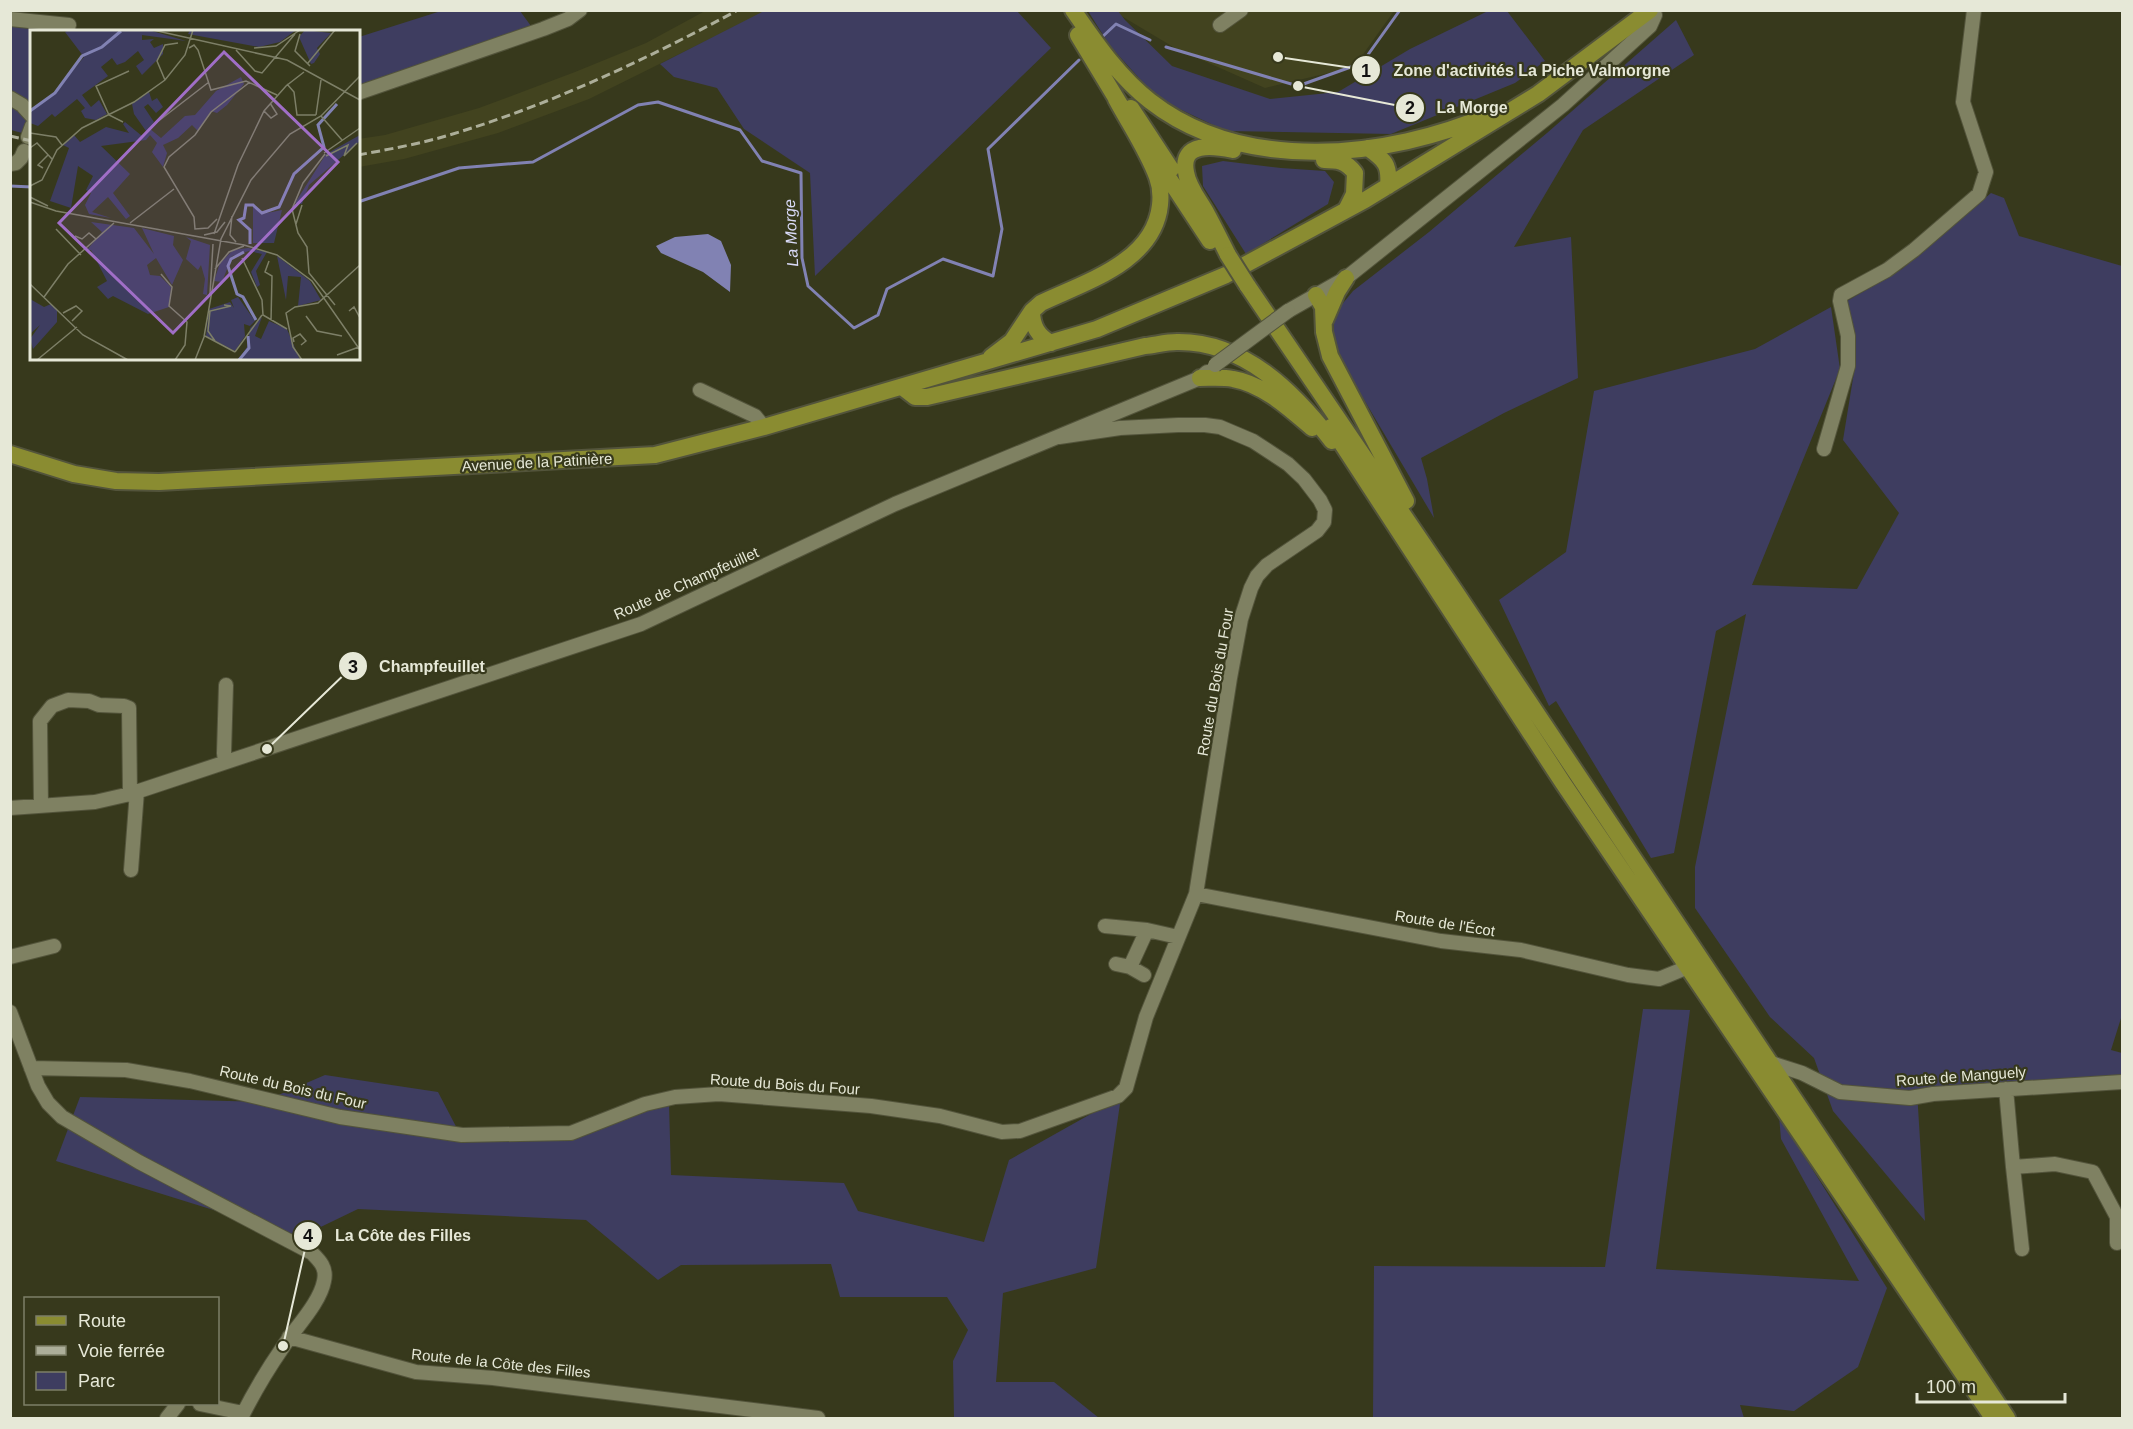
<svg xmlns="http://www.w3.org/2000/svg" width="2133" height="1429" viewBox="0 0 2133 1429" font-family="Arial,sans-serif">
	<rect width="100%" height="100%" fill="#37391c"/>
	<path fill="#42431f" d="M705,11H766L589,99L498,133L404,159L359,167L358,139L385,135L479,108L575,72L646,43Z
		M1113,11H1394L1354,67L1265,88L1175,48Z"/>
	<path fill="#3e3d60" d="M766,10L1017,11L1051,48L815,276L810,173L744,129L717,88L674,77L660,64Z
		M441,11H520L531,26L359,85V37Z
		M1088,11H1118L1125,20L1172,66L1270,99L1338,92L1410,49L1488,11H1507L1545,61L1515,83L1391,134L1226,131L1158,99L1110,46Z
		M1676,20L1694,55L1583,130L1514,247L1571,237L1578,378L1504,413L1421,458L1427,479L1434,518L1334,349V314L1353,291L1429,232L1547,133Z
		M10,26L48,31L32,32L31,116L22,133L11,130Z
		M1223,161L1281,168L1325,171L1334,182L1328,204L1246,254L1203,186L1202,166Z
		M1991,193L2004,198L2019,236L2122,266V1015L2111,1050L2122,1053V1076L1917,1091L1925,1221L1833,1111L1814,1058L1770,1017L1695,908V867L1746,614L1716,631L1674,853L1651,858L1556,701L1549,706L1499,600L1566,552L1594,391L1755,349L1831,307L1840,369L1752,585L1857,589L1899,513L1843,440L1855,366L1847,301L1902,269Z
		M1643,1009L1690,1010L1656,1269L1859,1281L1781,1139L1779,1116L1887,1288L1858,1367L1794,1411L1740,1405L1744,1418H1373L1374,1266L1605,1267Z
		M325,1075L438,1092L462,1138L569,1129L669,1103L671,1175L844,1183L858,1211L984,1242L1009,1160L1121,1097L1096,1268L1003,1293L996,1382H1054L1099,1418H954L953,1361L968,1330L947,1297H840L831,1264L681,1265L658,1280L586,1220L358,1209L300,1237L56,1161L80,1097L262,1102Z"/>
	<path fill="#8182b3" d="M708,234L721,241L731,265L730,292L703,272L661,253L656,246L675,237Z"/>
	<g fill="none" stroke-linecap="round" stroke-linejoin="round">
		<path stroke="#8182b3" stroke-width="3" d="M1100,39L1116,24L1150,40
			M1166,47L1298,86L1362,63L1400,10
			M10,186L32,187
			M358,202L459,168L533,162L638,105L658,102L740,130L762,161L801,173L802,258L808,286L854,328L878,315L887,289L943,259L993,276L1002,229L988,149L1079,60"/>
		<defs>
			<path id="minor" d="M10,19L69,25
				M1220,25L1241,10
				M358,93L543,29L568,19L580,10
				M10,98L22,105L32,116
				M28,137L32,126
				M10,164L16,163L21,158L24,151
				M1288,311L1346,278L1563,105L1650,26L1655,15L1652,10
				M700,390L755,416L764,427
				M1824,449L1848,366V336L1840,301L1841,295L1887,270L1914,250L1979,194L1986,172L1963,102L1974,10
				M225,762L224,753L226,685
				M41,806L40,721L52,706L68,700L89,701L99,705L124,706L129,708L130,794
				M10,808L95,802L130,794L641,624L895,504L1200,378L1207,372
				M131,870L137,791
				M1196,894L1441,941L1521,950L1628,975L1659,979L1688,967
				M1105,926L1147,930
				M10,957L54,946
				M1116,964L1130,967L1144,975
				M1130,967L1147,930L1178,937
				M10,1012L38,1086L48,1103L62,1117L139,1162L312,1253C320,1261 327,1268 324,1281C320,1303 295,1328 283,1347C267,1370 253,1394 241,1418
				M1771,1063L1802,1073L1840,1092L1910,1098L1933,1094L2122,1082
				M31,1068L126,1070L190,1081L340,1117L462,1135L571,1133L645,1104L675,1097L719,1094L871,1106L940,1116L1002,1132L1020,1131L1118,1096L1126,1088L1146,1017L1196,894L1230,678L1241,619L1251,588L1257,576L1267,565L1317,531L1324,522L1325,510L1320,500L1304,479L1288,464L1253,441L1220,427L1205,425H1178L1120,428L1059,437
				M2006,1089L2013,1167L2055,1164L2093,1172L2117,1217V1243
				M2013,1167L2022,1249
				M289,1337L416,1372L493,1378L818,1418
				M200,1404L243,1413
				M167,1418L178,1404"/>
			<path id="major" d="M1073,10C1096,43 1118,76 1150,101C1244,174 1387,159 1491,114
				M1078,35L1122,108
				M1131,108L1171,169
				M1368,148C1385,160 1390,165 1388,186
				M1324,160C1338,160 1346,161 1355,173L1354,194L1346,210
				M1158,162L1210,241
				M1228,255C1221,241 1214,227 1207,214C1200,201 1188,187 1186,172C1180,141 1214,146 1233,150
				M1247,285L1455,591L2007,1418
				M1316,295L1323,307L1324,332L1330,356L1406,501
				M1032,311C1032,326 1038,336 1051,343
				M1325,320L1337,292L1346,278
				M991,357L1012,341L1032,311L1041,303C1085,282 1154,262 1160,205C1161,196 1160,185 1157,177C1147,150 1130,125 1116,99
				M1200,378C1211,378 1223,377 1233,379C1263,384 1290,409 1312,428
				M902,387L915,397H927L1145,346C1155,345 1166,342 1177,342C1244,341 1294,392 1332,441
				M1331,427L1563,783L1993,1418
				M10,454L74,474L116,481L159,482L655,455L764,427L1097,329L1226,275L1365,200L1538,94L1650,10"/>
		</defs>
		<use href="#minor" stroke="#53543b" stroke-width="16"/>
		<use href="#major" stroke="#53543b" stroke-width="20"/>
		<use href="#minor" stroke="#7f8162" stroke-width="14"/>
		<use href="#major" stroke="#8a8c31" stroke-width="16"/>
		<path stroke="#acae99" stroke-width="3" stroke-dasharray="9 4.5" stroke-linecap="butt" d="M10,136L32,141
			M358,155C385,150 413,145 439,138C544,108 643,61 738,10"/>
		<defs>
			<path id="minor-bridge" d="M1215,365L1288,311"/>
			<path id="major-bridge" d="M1228,255L1247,285"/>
		</defs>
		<use href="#minor-bridge" stroke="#53543b" stroke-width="16" stroke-linecap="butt"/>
		<use href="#major-bridge" stroke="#53543b" stroke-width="20" stroke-linecap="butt"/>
		<use href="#minor-bridge" stroke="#7f8162" stroke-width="14"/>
		<use href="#major-bridge" stroke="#8a8c31" stroke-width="16"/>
	</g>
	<g text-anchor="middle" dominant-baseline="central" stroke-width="4.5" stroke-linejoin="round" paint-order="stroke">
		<g font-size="15" fill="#e6e8d7" stroke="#37391c">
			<text transform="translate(537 462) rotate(-3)">Avenue de la Patinière</text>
			<text transform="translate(686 583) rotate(-24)">Route de Champfeuillet</text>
			<text transform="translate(1215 682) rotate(-80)">Route du Bois du Four</text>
			<text transform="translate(1445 923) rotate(9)">Route de l'Écot</text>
			<text transform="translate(1961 1076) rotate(-4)">Route de Manguely</text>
			<text transform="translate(785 1084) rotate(4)">Route du Bois du Four</text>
			<text transform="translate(293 1087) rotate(13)">Route du Bois du Four</text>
			<text transform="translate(501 1363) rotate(6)">Route de la Côte des Filles</text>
		</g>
		<g font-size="16" font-style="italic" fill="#d9daf8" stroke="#37391c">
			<text transform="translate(791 233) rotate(-93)">La Morge</text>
		</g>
	</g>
	<g transform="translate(30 30)">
		<rect width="330" height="330" fill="#37391c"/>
		<path d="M39,0H119L156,11L112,5V10L124,9L120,12L124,18L133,14V24L112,45L106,36L114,30L108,21L95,32L87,35L82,28L71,37L78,46L52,65L61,77L69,70L77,84L66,90L55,88L51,81L55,78L47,69L25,87L22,84L8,96L0,93V80L24,63L54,27L35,2ZM160,0H266L250,12L229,17L158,4ZM275,0L301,3L287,18L290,24L284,33L281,34L269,7ZM211,47L214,54L197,75L187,83L181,81L168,101L162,95L148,108L133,115L137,123L133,137L122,122L127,113L120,105L116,110L71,116L100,144L83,163L100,186L96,189L78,167L62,182L81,188L59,184L55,175L61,163L56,160L63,146L48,136L41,178L20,171L39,118L33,115L44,105L50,112L76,97L99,103L93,94L95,92L112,106L116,101L104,84L102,74L119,62L122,71L127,68L133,77L126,83L118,74L114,77L124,92L119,98L131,108L155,86L165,85L186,61ZM330,105V111L279,155L272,174L265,173L296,124ZM223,176L232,184L252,180L244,213H223ZM61,192L104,198L124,224L112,198L144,206L143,215L153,230L142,255L126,228L117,235L120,245L130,246L141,257L139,277L118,284L83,266L78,269L67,257L77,251L61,220L56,221L72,202ZM156,207L180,215L177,265L173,264L175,249L171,235L168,240L156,229L161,211ZM218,218L237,222L226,241L230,255L227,257L221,242L232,224L219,221L202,226L192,252L184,251L190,233L203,220ZM247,226L280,251L291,270L268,276L271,247L258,246L256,270ZM208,267L225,291L220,296L214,294L215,306L205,321L176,306L179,279L200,272L204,278L201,270ZM0,269L14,277L21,274L27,279V292L3,319L0,309L10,295L0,304ZM232,287L225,306L231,309L239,291L257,299L270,330H208L217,317L220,298Z" fill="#3e3d60"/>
		<path fill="none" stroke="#8182b3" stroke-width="3" d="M0,81L25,63L52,26L72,17L91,1M220,214V200L209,190L214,188L216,175H223L232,183L249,177L264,144L294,117L288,95L307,74M214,222L201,229L198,236L207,264L213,267L226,290M209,330L219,318L218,306"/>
		<path fill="none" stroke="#7d7f67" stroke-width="1.5" d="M123,0L257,30L330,70M270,4L265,21L280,36M159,18L164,15L168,20L181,60L216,51L247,65M224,18L246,16L270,0M206,20L225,41L232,43L265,4M278,33L305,0M135,50L127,31L135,15L148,13M257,54L264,62L267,85H286M234,81L241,88L247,84L240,73M286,85L291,50M291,86L312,110M93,92L79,85L66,56L99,41M122,96L179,52M0,103L26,107L32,115M0,118L7,113L22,129M294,123L330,98M295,124L273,153L262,179L268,203L277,217L279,243L305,275M296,126L318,115L314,126L327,113M13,138L8,135L18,125M0,156L12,150L27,120L52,98L104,72L135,50L155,25L163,0M0,167L18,176M0,172L26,181L214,215L247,225L282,251L330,320M202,186L200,205L206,212M187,189L178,198L165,199L164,187L134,137L139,127L165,105L181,82L220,52M100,193L144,159M266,194L272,175M26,199L51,225M184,204L208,135L234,81L256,56L274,42M174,205L187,202L195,192M45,206L52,209L59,203L66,209M212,228L232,270L233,285L257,299M239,231L235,242L242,246L241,291M185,239L199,222L214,216M131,244L142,257L139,276L157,292L155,315L145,330M0,254L53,305L98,330M180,264L183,214M14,267L38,234L84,193M319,281L324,277L330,288M33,283L46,276L52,281L42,291M276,286L287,301L312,306M175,306L205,322M185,311L178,301L180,281L201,276L194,275M264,312L263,308L270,304L276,311L271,315M205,322L232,285M307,325L329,317M7,330L47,297M165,330L174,307L191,209L221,150L260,104L291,86L330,46M272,330L263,317L256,283L265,277L288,273L330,235"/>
		<path fill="#a06ec7" fill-opacity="0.15" stroke="#a06ec7" stroke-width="3" d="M194,22L308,132L143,303L29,193Z"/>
		<rect width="330" height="330" fill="none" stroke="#e6e8d7" stroke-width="3"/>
	</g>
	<path fill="none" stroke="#e6e8d7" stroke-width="2" d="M1278 57L1366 70M1298 86L1410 108M267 749L353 666M283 1346L308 1236"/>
	<g fill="#e6e8d7" stroke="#37391c" stroke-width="2">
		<circle cx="1278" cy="57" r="6"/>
		<circle cx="1298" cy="86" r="6"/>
		<circle cx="267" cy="749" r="6"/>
		<circle cx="283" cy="1346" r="6"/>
		<circle cx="1366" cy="70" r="15"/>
		<circle cx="1410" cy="108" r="15"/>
		<circle cx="353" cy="666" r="15"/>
		<circle cx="308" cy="1236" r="15"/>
	</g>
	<g font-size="18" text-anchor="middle" font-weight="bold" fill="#111">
		<text x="1366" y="77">1</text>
		<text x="1410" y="114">2</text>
		<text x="353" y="673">3</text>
		<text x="308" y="1242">4</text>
	</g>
	<g font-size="16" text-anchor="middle" font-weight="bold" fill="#e6e8d7" stroke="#37391c" stroke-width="4.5" stroke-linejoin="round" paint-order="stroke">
		<text x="1532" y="76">Zone d'activités La Piche Valmorgne</text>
		<text x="1472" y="113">La Morge</text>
		<text x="432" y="672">Champfeuillet</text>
		<text x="403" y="1241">La Côte des Filles</text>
	</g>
	<rect width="2133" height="1429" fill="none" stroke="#e6e8d7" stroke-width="24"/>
	<rect x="24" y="1297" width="195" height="108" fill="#37391c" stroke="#7d7f67" stroke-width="1.5"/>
	<rect x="36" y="1316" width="30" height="9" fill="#8a8c31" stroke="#7d7f67" stroke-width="1.5"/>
	<text x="78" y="1327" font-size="18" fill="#e6e8d7">Route</text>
	<rect x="36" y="1346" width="30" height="9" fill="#acae99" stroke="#7d7f67" stroke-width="1.5"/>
	<text x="78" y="1357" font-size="18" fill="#e6e8d7">Voie ferrée</text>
	<rect x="36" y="1372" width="30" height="18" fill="#3e3d60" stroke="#7d7f67" stroke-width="1.5"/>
	<text x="78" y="1387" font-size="18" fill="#e6e8d7">Parc</text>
	<path d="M1917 1393v9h148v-9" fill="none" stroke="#e6e8d7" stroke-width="3"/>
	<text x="1926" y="1393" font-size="18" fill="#e6e8d7" stroke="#37391c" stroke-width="4.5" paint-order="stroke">100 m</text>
</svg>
